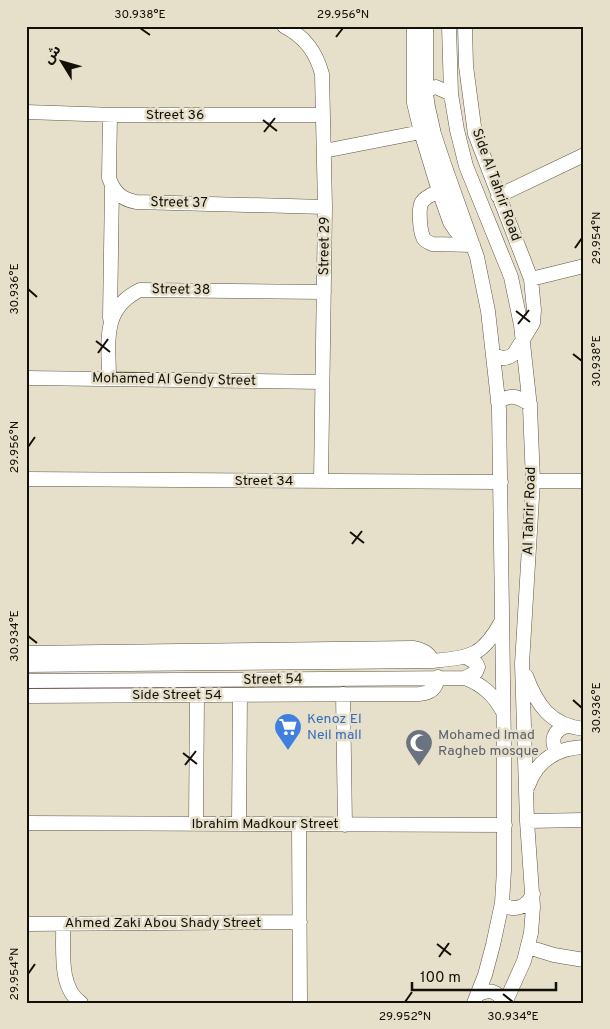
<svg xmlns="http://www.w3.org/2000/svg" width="610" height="1029" viewBox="0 0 610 1029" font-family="Overpass,'Noto Sans Arabic',sans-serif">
	<rect width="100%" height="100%" fill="#e6dfca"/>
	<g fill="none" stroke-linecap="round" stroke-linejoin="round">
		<defs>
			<path id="minor" d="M284,26C305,37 316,52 322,74L325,207L321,481
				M414,26V103L421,132L439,191L450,222L456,231L473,245
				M426,26V94L428,107L434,134L444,164L477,257L488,311L499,409L504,748V870L502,903L493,945L485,975L474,1003
				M449,26L451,94L457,130L466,166L511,277L521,325L530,407L533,481L522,664L527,821L533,907L531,933L524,961L505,1003
				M465,26L466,66L475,134L531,279L534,310L533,323L514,354C507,359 500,360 493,353
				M426,94L429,89L436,87L451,94
				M26,112L115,115H323
				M110,115L109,178C114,192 121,199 136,202L325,207
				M324,151L421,132
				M439,191C433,194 425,197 422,202C418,208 420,230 423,237C424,241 428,242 432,244L473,245
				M498,196L584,155
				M531,279L584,266
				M110,318L112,187
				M26,378L322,382
				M109,379C109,342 101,309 140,290L324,292
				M498,402C511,393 518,397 530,404
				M26,479L501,482
				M533,481H584
				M26,653L414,648C424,650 428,653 433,661
				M26,665L433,661C470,657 482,657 501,622
				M526,676C537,705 550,725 584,729
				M465,678L476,672L478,667L476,663L466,657
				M26,681L465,678C483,685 494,695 503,712
				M343,694L345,825
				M26,696L419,694C431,693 436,689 438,677
				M557,752C550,741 553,730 567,726
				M528,786C537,760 557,748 584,747
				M527,821L584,820
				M26,823L505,825
				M196,824L197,695
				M239,824L240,695
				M299,825L300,1003
				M502,903C514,913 527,907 533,894
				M26,924L300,922
				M63,924C64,948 58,987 81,1003
				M528,947L554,955L584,960
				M477,995C489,988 498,991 504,1003"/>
		</defs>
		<use href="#minor" stroke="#5c5644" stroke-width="15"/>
		<use href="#minor" stroke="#fff" stroke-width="14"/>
	</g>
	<path fill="none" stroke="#121008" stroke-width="2" d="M140,28L150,35M336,37L343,28M263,120L277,131M264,132L275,118M575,248L582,238M28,289L37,297M516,311L530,322M518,324L529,310M96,341L110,352M98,353L108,339M573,354L582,361M28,447L35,437M350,532L364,543M352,544L362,531M28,636L37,643M573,700L582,708M183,753L197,764M185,765L196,751M437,944L451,955M439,957L449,943M28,974L35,964M503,994L513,1002M405,1002L412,992"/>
	<defs>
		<symbol id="supermarket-pin" viewBox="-11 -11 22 30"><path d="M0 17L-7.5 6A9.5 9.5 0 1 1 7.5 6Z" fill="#3f7fe0" stroke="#e6dfca"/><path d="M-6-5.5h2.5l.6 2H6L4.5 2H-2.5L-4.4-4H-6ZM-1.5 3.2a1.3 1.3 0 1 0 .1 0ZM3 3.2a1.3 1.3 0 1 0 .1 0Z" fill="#fff"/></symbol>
		<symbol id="mosque-pin" viewBox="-11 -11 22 30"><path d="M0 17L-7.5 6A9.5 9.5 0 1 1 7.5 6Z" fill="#6b7280" stroke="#e6dfca"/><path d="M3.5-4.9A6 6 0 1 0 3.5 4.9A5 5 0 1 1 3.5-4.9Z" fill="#fff"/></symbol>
	</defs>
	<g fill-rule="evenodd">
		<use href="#supermarket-pin" x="272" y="711" width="32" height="43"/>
		<use href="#mosque-pin" x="403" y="727" width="32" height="43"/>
	</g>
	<g text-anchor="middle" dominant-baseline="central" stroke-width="5" stroke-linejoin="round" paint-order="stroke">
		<g font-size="14" fill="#121008" stroke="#e6dfca">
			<text x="175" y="115">Street 36</text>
			<text transform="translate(496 185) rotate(70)">Side Al Tahrir Road</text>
			<text transform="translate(179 203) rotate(1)">Street 37</text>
			<text transform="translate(325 246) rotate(-89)">Street 29</text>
			<text transform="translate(181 290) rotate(1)">Street 38</text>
			<text transform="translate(174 380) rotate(1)">Mohamed Al Gendy Street</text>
			<text x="264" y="481">Street 34</text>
			<text transform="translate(530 511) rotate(-88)">Al Tahrir Road</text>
			<text transform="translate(273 680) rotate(-1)">Street 54</text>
			<text x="177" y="695">Side Street 54</text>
			<text x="265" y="824">Ibrahim Madkour Street</text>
			<text x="163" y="923">Ahmed Zaki Abou Shady Street</text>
		</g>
		<g font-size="14" fill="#366cbe" stroke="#e6dfca" text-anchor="start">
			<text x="307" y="719">Kenoz El<tspan x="307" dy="16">Neil mall</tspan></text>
		</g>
		<g font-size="14" fill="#5b616d" stroke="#e6dfca" text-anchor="start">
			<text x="438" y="735">Mohamed Imad<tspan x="438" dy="16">Ragheb mosque</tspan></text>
		</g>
	</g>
	<rect width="610" height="1029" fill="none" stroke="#e6dfca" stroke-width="55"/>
	<g transform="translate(62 62) rotate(307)" stroke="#e6dfca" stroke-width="4" paint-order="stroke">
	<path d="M0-4L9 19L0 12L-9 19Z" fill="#121008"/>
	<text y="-8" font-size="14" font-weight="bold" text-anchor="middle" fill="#121008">ش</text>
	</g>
	<path d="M412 982v8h144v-8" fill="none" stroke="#121008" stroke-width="2.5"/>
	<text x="420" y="982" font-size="15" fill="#121008" stroke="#e6dfca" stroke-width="4" paint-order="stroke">100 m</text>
	<rect x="28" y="28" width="554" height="974" fill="none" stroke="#121008" stroke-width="2"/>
	<g font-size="12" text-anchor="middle" fill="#121008">
		<text x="140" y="18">30.938°E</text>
		<text x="343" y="18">29.956°N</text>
		<text transform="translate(596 238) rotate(-90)" y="4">29.954°N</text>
		<text transform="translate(14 289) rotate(-90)" y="4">30.936°E</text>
		<text transform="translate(596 361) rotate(-90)" y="4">30.938°E</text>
		<text transform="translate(14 447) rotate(-90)" y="4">29.956°N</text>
		<text transform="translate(14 636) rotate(-90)" y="4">30.934°E</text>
		<text transform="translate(596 708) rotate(-90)" y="4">30.936°E</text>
		<text transform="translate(14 974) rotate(-90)" y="4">29.954°N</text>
		<text x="405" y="1020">29.952°N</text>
		<text x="513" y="1020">30.934°E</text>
	</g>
</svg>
